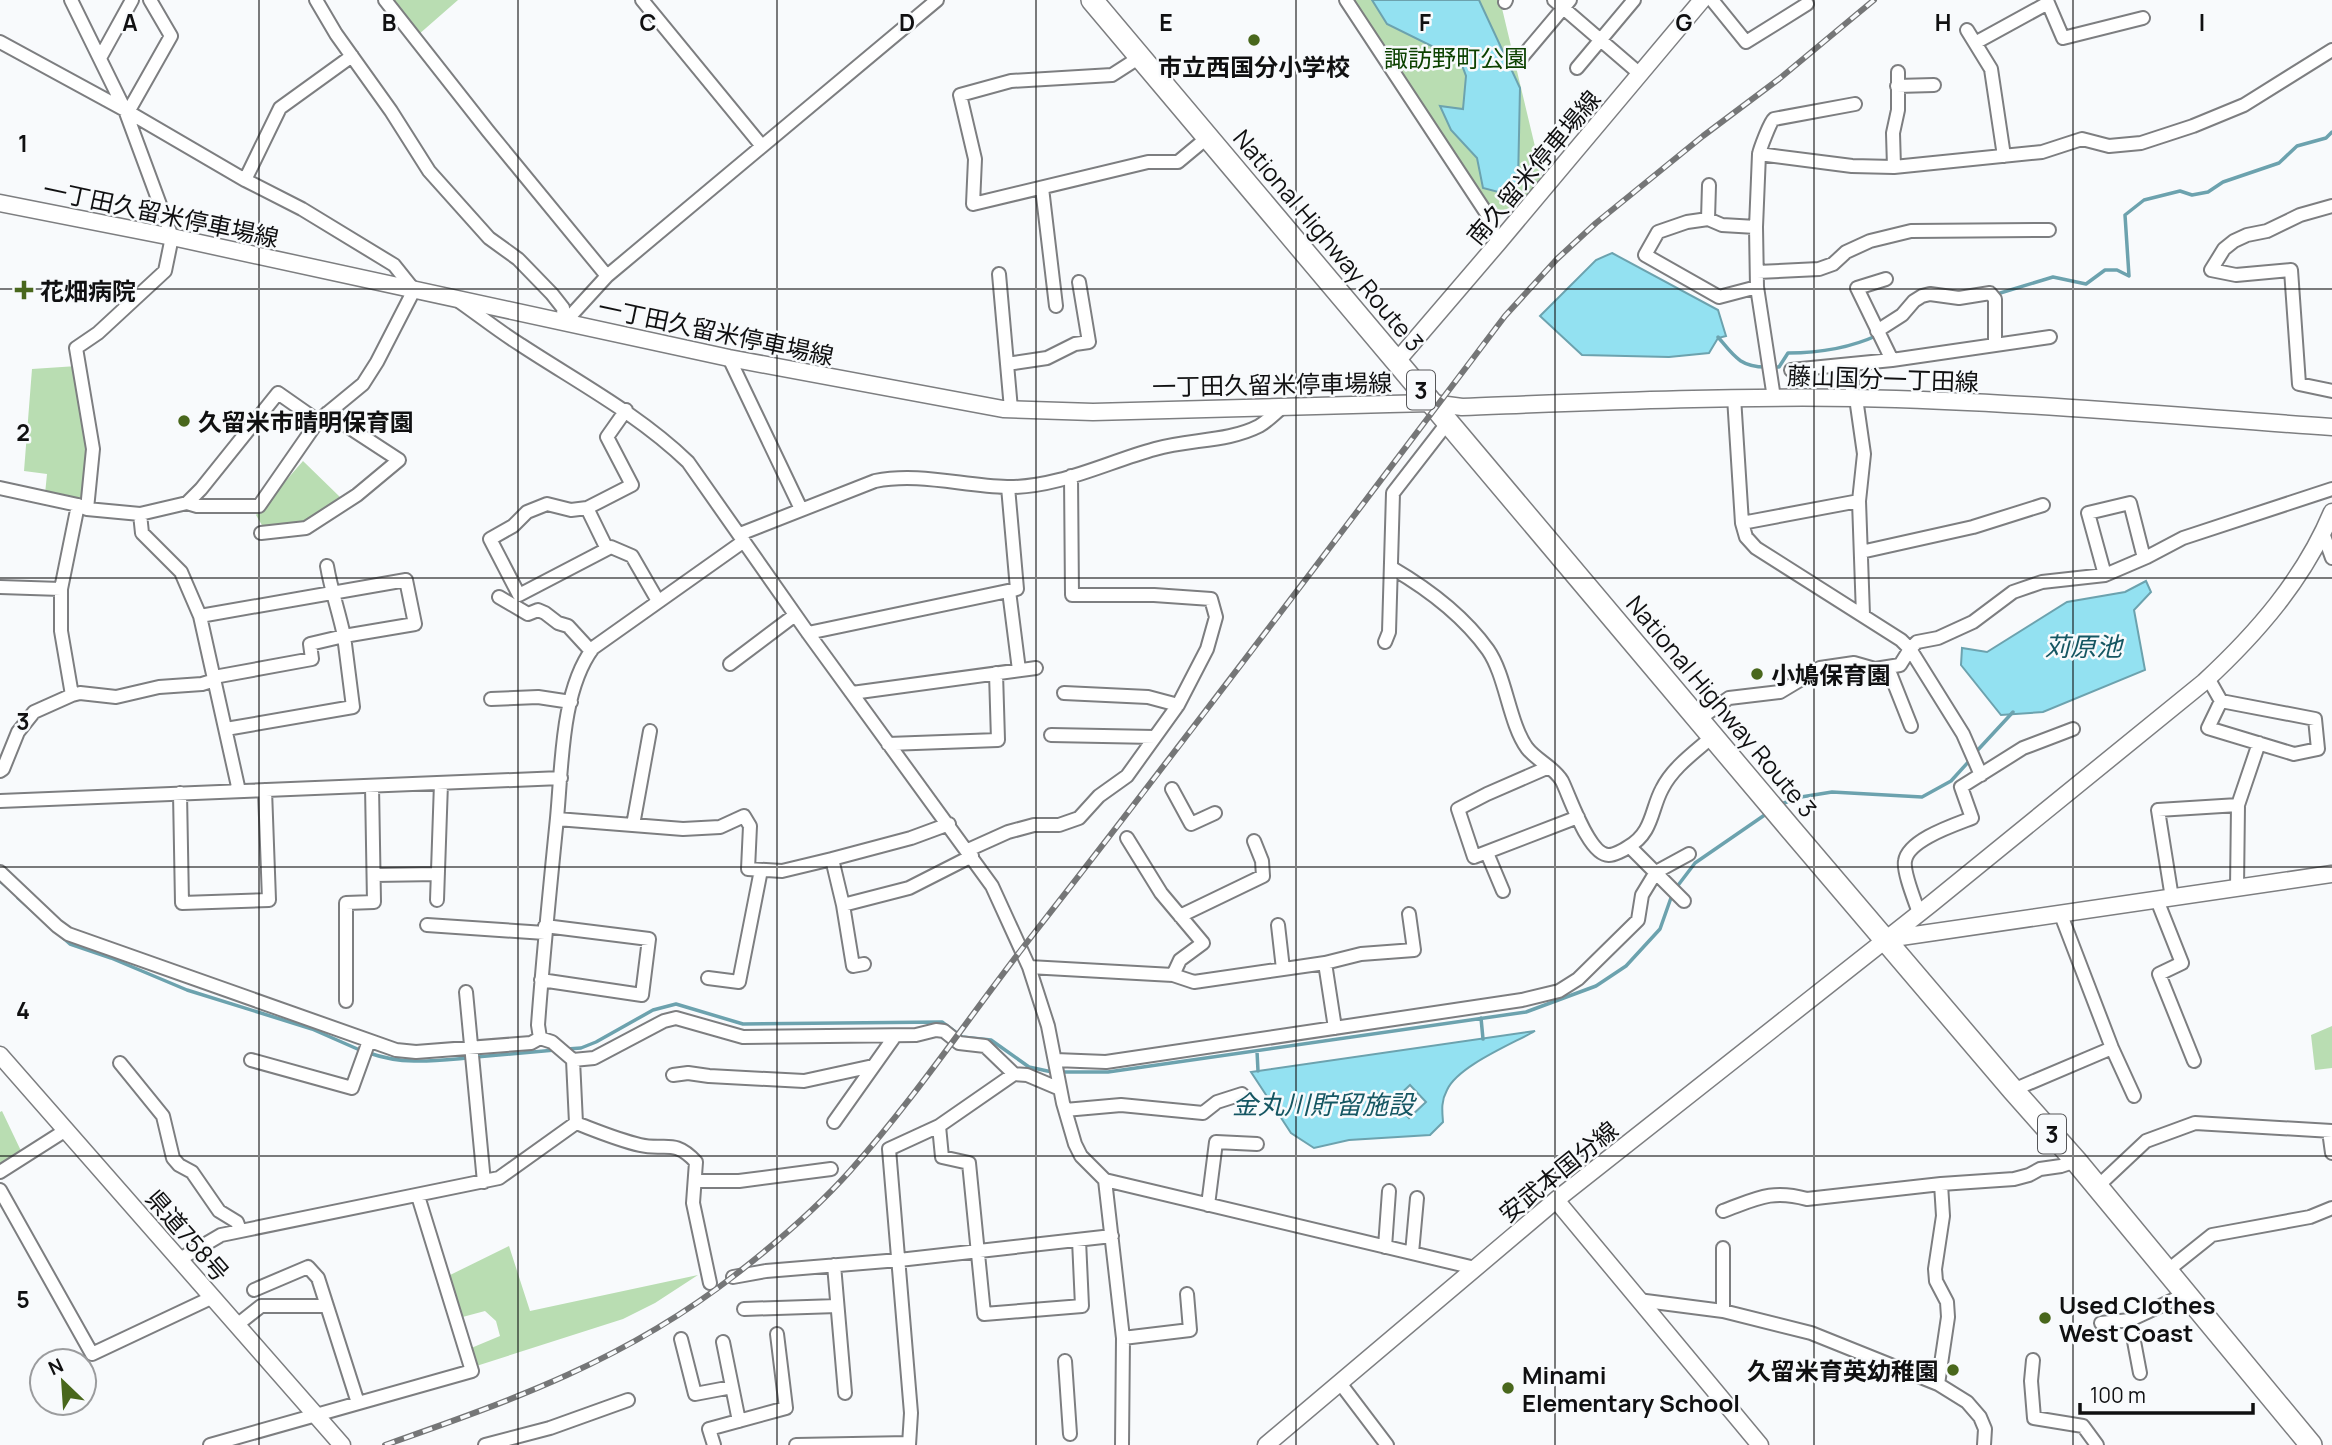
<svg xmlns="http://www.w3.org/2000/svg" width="2332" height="1445" viewBox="0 0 2332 1445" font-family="Manrope,'Noto Sans JP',sans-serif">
	<rect width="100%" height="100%" fill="#f8fafc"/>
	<path fill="#b9ddb2" d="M390,0H458L418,35Z
		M1352,0H1500L1543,180L1494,223Z
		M77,366L88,432L81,502L45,494L47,474L24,471L32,369Z
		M303,461L341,498L302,524L263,527L256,515Z
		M2332,1026V1068L2315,1070L2311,1035Z
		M2,1111L22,1153L0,1166V1112Z
		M509,1246L530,1311L698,1275L655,1303L623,1319L467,1369L464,1351L500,1336L496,1321L485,1311L455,1319L444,1278Z"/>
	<path fill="#93e1f1" stroke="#6ca2ae" stroke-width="2" fill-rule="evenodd" d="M1372,0H1479L1520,88L1518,182L1502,193L1483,188L1477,158L1451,130L1440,106L1463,109L1466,76L1460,60L1387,24Z
		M1612,253L1718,310L1726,336L1718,338L1709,353L1669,357L1582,355L1540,316L1596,260Z
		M2146,581L2151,592L2134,610L2145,670L2043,712L2001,715L1961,665L1962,648L1987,652L2067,602L2125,592Z
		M1535,1031C1512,1044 1458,1066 1447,1090C1441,1101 1442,1110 1443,1122L1430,1135L1349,1140L1314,1148L1291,1133L1251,1072ZM1410,1085L1426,1102L1409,1118L1393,1101Z"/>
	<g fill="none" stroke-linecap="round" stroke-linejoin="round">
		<path stroke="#6ca2ae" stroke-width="3.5" d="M1997,294L2053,277L2086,284L2105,270H2117L2129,276L2125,215L2144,200L2180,191L2192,195L2208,192L2223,182L2279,163L2297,146L2326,138L2332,132
			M1718,337C1734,356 1740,367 1766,367
			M1773,367H1779L1788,353C1819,353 1850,348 1878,335
			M1975,753L2013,712
			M1781,804L1801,797L1832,792L1922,797L1951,781L1971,759
			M0,881L13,892
			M1676,888L1695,863L1769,812
			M18,898L70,944L111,958L187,990L312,1029L362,1051
			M1481,1018L1483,1039
			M567,1049L581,1048L596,1042L653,1010L676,1004L743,1024L942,1022L962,1037L991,1040L1029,1067L1052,1072
			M1257,1051L1258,1071
			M369,1053C403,1065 433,1061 468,1058
			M476,1057L555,1050
			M1060,1072H1108L1526,1012L1596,986L1626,966L1660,929L1672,895"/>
		<defs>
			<path id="street" d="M71,0L125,110L172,237L165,271L98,333L76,348L93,449L87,509
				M316,0L336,34L391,111L429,171L489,238L518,259L552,294L563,308L564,323
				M385,0L488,131L607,276
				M642,0L761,145
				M1346,0L1487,214L1498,243
				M1554,0L1640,74
				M1712,0L1746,42L1807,4
				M1505,2L1506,0
				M1967,30L1991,69L2004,156
				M0,42L125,110L245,180L302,209L394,265L414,290L377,362L363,384L318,421L259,506H197L187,503L140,514L87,509L78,505L0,488
				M1975,43L2048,3L2063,38L2143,18
				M1140,57L1112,75L1011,81L960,95L975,159L973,204L1148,162H1178L1208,137
				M1522,57L1570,0
				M100,58L132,0
				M1577,68L1634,0
				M1897,86L1934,85
				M128,112L171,36L150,0
				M1759,154C1760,149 1770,122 1774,119L1855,104
				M1894,167L1893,133L1898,110V72
				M245,180L280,108L352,56
				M1042,188L1056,306
				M2332,206L2300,215L2267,231L2247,235L2234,241L2224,249L2211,270L2236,275L2291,270L2299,384L2332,391
				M1708,219L1709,185
				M1756,227L1722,225L1708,219L1687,222L1658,232L1645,255L1719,297L1757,287
				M1757,272L1819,269L1833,264L1846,252L1870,241L1911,231L2049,230
				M999,274L1011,409
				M1886,279L1857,288L1892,360
				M460,302C480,316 500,332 521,345C579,383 638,414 688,462L808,633L992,886L1029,967L1048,1026L1063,1103L1075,1144L1081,1156L1105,1180L1475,1268
				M564,323L607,276L937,0
				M1877,331L1902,315L1914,301L1922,296L1930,294L1959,298L1990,293L1995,299V344
				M729,358L801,509
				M1007,364L1047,358L1075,344L1089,342L1079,282
				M1791,370L1892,360L2050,337
				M1734,397L1742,523L1746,537L1756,548L1901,640L1910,649L1963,734L1981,775
				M1774,398L1757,287L1756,227L1759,154L1852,166L1894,167L2042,152L2082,139L2109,146L2141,143L2193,126L2244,105L2332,50
				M1852,398V365
				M1856,398L1864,454L1859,501L1863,615
				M626,410L607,437L632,485L587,508L571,510L547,504L527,512L513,526L490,539L519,595L611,547L632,556L658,601
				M187,503L201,489L278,393L318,421
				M587,508L607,549
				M140,514L142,533L181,572L200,616L239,791
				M1742,523L1859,501
				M261,533L306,528L357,495L399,460L327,413
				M2323,533L2332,558
				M740,534L875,481C919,472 963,486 1007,487C1058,488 1107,462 1155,449C1189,439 1228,442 1259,426C1268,421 1276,412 1284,406
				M1861,552L1973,527L2043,505
				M1392,568C1428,589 1463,615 1488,650C1506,676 1509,723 1527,748C1537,761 1554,767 1562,781C1570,797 1589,856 1609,855C1614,855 1624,850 1628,847C1653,833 1651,809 1662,789C1673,767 1695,752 1713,736
				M2105,575L2088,513L2130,503L2144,558
				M0,587L61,589
				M1009,591L1019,670
				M499,597L528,614L538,610L545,613L558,623L568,626L591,651
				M200,616L406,580L415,624L344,636C339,612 331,590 327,566
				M808,633L1017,589L1008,487
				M1385,642L1389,632L1393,493L1448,422
				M730,664L795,615
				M1888,668L1911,726
				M214,677L312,659L310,644L344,636L353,707L226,729
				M2208,678L2221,701L2315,719L2318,749L2294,754L2208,728L2221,701
				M852,693L1036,668
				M1064,693L1148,697L1178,705
				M72,695L61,631V589L78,505
				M491,699L538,697L571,702
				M1699,719L1729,698L1780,692L1820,668L1854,663L1875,669L1900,665L1910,649L1917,642L1938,638L1973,622L2013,592L2042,582L2105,575L2147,557L2183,538L2332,489
				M1051,735L1155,737
				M888,744L998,740L996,673
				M1549,767L1487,794L1458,809L1474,857L1578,817
				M0,771L3,769L18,732L34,712L72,695L80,693L116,697L159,687L202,684L215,680
				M1172,789L1191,824L1215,813
				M180,793L182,903L269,900L265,790
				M0,801L561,778
				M557,819L683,829L720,827L744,816L750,826L748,869L782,871L832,859L843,905L909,888L972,856
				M633,825L650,731
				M1630,847L1684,901
				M968,850L1008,832L1034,825H1059L1079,818L1099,796L1127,776L1178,705L1207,649L1216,617L1211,599L1154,595H1072L1071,476
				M1487,853L1503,891
				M832,859L911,838L949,824
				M0,872L57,926L68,934L396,1050L416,1052L531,1043L540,1038
				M374,875L438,874
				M2237,888L2238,805L2259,743
				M2172,898L2158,810L2238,805
				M437,900L441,783
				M2157,900L2182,963L2159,974L2194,1061
				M843,905L853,966L864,964
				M1919,913C1915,901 1903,872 1905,861C1908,840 1954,825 1972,818L1961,787L2023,748L2073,729
				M2061,915L2112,1048L2134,1096
				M1180,916L1263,876L1262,861L1254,841
				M427,925L545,933
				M1278,925L1283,969
				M1325,963L1361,954L1414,950L1409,914
				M1029,967L1173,975L1180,960L1203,943L1161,893L1127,838
				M1173,975L1194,982L1325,963L1335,1028
				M708,978L739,982L761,870
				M541,980L642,995L649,939L545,926
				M466,992L484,1182
				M346,1001V903L374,902L372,786
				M251,1060L352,1088L369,1041
				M573,1060L594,1058L664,1021L676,1018L743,1037L916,1035L936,1030L944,1031L959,1043L985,1046L1014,1074L1027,1075L1060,1089
				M1055,1060L1106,1062L1522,1000L1559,991L1578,979L1638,920L1642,895L1656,872L1689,854
				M120,1063L163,1116L173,1158L179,1165L192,1172L219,1211L237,1222L240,1230
				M673,1075L688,1073L709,1076L804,1081L873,1066
				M2013,1090L2112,1048
				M1065,1110L1121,1105L1203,1113L1217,1102L1242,1094
				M834,1122L895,1036
				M576,1123L573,1060L552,1042L540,1038L538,1025C543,956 550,887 557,818C562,766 561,691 593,648L744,541
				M576,1123C597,1131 618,1140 640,1145C665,1151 674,1138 696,1162L693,1203L710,1283
				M939,1126L942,1157L969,1163L984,1314L1082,1306L1079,1240
				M2329,1131L2332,1153
				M0,1172L66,1130
				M1105,1180L1123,1338L1122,1445
				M696,1181H739L831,1169
				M2097,1187L2146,1141L2195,1123L2332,1131
				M0,1190L92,1354L213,1297
				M1208,1205L1216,1142L1257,1144
				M1723,1211C1756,1199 1771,1189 1807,1199L1941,1184L2014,1179L2029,1175L2040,1169L2061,1166L2076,1161
				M1385,1247L1389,1191
				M1723,1248V1311
				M1412,1253L1417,1198
				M180,1259L221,1235L499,1178L576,1123
				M834,1265L845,1393
				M2167,1271L2212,1235L2310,1217L2332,1208
				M733,1277L766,1271L899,1260L1112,1236
				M254,1290L308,1267L318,1278L358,1403
				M1638,1300L1723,1311L1811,1333L1938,1384L1967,1402L1980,1417L1985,1429L1984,1445
				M744,1309L837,1306
				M2101,1323L2130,1320
				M237,1325L261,1306H327
				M1123,1338L1190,1330L1187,1294
				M681,1339L695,1394L732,1387
				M723,1342L739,1421
				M2033,1360L2031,1381L2034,1418L2083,1426L2097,1445
				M1065,1361L1070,1434
				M2140,1373L2130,1320L2186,1294
				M1340,1383L1387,1445
				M1938,1384L1948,1317L1947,1302L1936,1281L1935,1269L1943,1216L1941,1184
				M210,1445L472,1371L418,1196
				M485,1445L550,1428L628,1400
				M714,1445L709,1429L786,1408L777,1334
				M796,1445L909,1443
				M909,1445L911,1413L889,1149L939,1126L1014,1074"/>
			<path id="secondary" d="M0,203L172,237L729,358L1003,409L1093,412L1389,404L1432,403L1462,407C1593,402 1724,396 1855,398C2014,401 2173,416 2332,427
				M1397,361L1498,243L1702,0
				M1887,939L2332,874
				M0,1055L342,1445
				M1556,1200L1760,1445
				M1266,1445L1556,1200L1931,904L2204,682C2257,633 2304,579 2332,512"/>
			<path id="highway" d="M1092,0L1789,827L2013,1090L2076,1161L2311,1445"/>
		</defs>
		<use href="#street" stroke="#7d7e80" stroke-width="16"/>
		<use href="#secondary" stroke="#7d7e80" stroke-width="19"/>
		<use href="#highway" stroke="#7d7e80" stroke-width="24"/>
		<use href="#street" stroke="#fff" stroke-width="12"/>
		<use href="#secondary" stroke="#fff" stroke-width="16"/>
		<use href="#highway" stroke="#fff" stroke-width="21"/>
		<defs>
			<path id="rail" d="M385,1445C513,1400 626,1360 735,1275C775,1244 816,1209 850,1171C917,1096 973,1011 1035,932C1194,729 1349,522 1505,316L1557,259L1596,223L1703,136L1779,79L1874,0"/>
		</defs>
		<use href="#rail" stroke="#757677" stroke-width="6"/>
		<use href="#rail" stroke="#f8fafc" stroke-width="3.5" stroke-dasharray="10" stroke-linecap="butt"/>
	</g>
	<path fill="none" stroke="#101011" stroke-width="2" stroke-opacity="0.55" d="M259,0V1445M518,0V1445M777,0V1445M1036,0V1445M1296,0V1445M1555,0V1445M1814,0V1445M2073,0V1445M0,289H2332M0,578H2332M0,867H2332M0,1156H2332"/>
	<g fill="#49671c" stroke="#f8fafc" stroke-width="2.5">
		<circle cx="1254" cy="40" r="7"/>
		<path d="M20.5 279.5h7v7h7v7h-7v7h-7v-7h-7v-7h7z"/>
		<circle cx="184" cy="421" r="7"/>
		<circle cx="1757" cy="674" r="7"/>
		<circle cx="2045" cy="1318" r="7"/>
		<circle cx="1953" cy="1370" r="7"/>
		<circle cx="1508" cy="1388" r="7"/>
	</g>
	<g text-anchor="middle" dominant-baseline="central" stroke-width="5" stroke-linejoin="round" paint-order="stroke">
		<g fill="#f8fafc" stroke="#565658" stroke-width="2">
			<rect x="1407" y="370.5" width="28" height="39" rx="5"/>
			<rect x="2038" y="1114.5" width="28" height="39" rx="5"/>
		</g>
		<g font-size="23" font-weight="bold" fill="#101011">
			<text x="1421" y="390">3</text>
			<text x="2052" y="1134">3</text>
		</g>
		<g font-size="24" fill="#0c4200" stroke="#f8fafc">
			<text x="1456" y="57">諏訪野町公園</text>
		</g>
		<g font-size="24" font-weight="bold" fill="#101011" stroke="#f8fafc" text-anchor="start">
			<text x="1254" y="66" text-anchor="middle">市立西国分小学校</text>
			<text x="40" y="290">花畑病院</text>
			<text x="198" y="421">久留米市晴明保育園</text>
			<text x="1771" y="674">小鳩保育園</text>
			<text x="2059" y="1304">Used Clothes<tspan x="2059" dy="28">West Coast</tspan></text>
			<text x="1939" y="1370" text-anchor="end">久留米育英幼稚園</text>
			<text x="1522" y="1374">Minami<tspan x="1522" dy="28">Elementary School</tspan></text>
		</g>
		<g font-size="24" fill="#101011" stroke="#f8fafc">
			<text transform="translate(1533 167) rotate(-50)">南久留米停車場線</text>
			<text transform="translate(161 213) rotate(12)">一丁田久留米停車場線</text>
			<text transform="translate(1329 240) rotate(50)">National Highway Route 3</text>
			<text transform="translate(716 331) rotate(12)">一丁田久留米停車場線</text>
			<text transform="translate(1883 378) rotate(2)">藤山国分一丁田線</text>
			<text transform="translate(1272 384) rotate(-1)">一丁田久留米停車場線</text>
			<text transform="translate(1722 706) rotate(50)">National Highway Route 3</text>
			<text transform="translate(1558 1171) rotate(-39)">安武本国分線</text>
			<text transform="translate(188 1235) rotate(49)">県道758号</text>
		</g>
		<g font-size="26" font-style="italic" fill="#155662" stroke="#f8fafc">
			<text x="2083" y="646">苅原池</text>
			<text x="1323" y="1104">金丸川貯留施設</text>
		</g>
	</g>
	<g font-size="23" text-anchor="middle" font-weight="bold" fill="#101011" stroke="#f8fafc" stroke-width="5" stroke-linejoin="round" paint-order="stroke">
		<text x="130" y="31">A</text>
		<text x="389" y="31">B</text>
		<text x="648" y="31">C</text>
		<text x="907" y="31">D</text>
		<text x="1166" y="31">E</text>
		<text x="1425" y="31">F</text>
		<text x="1684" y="31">G</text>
		<text x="1943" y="31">H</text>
		<text x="2202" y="31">I</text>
		<text x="23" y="152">1</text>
		<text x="23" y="441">2</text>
		<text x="23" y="730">3</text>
		<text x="23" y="1019">4</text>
		<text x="23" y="1308">5</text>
	</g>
	<g transform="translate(63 1382) rotate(335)"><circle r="33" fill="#f8fafc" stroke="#9b9c9e" stroke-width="2"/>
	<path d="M0-5L12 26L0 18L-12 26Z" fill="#49671c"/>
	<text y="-10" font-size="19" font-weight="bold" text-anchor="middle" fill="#101011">N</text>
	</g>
	<path d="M2080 1403v10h173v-10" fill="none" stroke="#101011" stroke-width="3.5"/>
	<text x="2090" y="1403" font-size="21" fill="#101011" stroke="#f8fafc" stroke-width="5" paint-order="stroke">100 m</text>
</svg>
